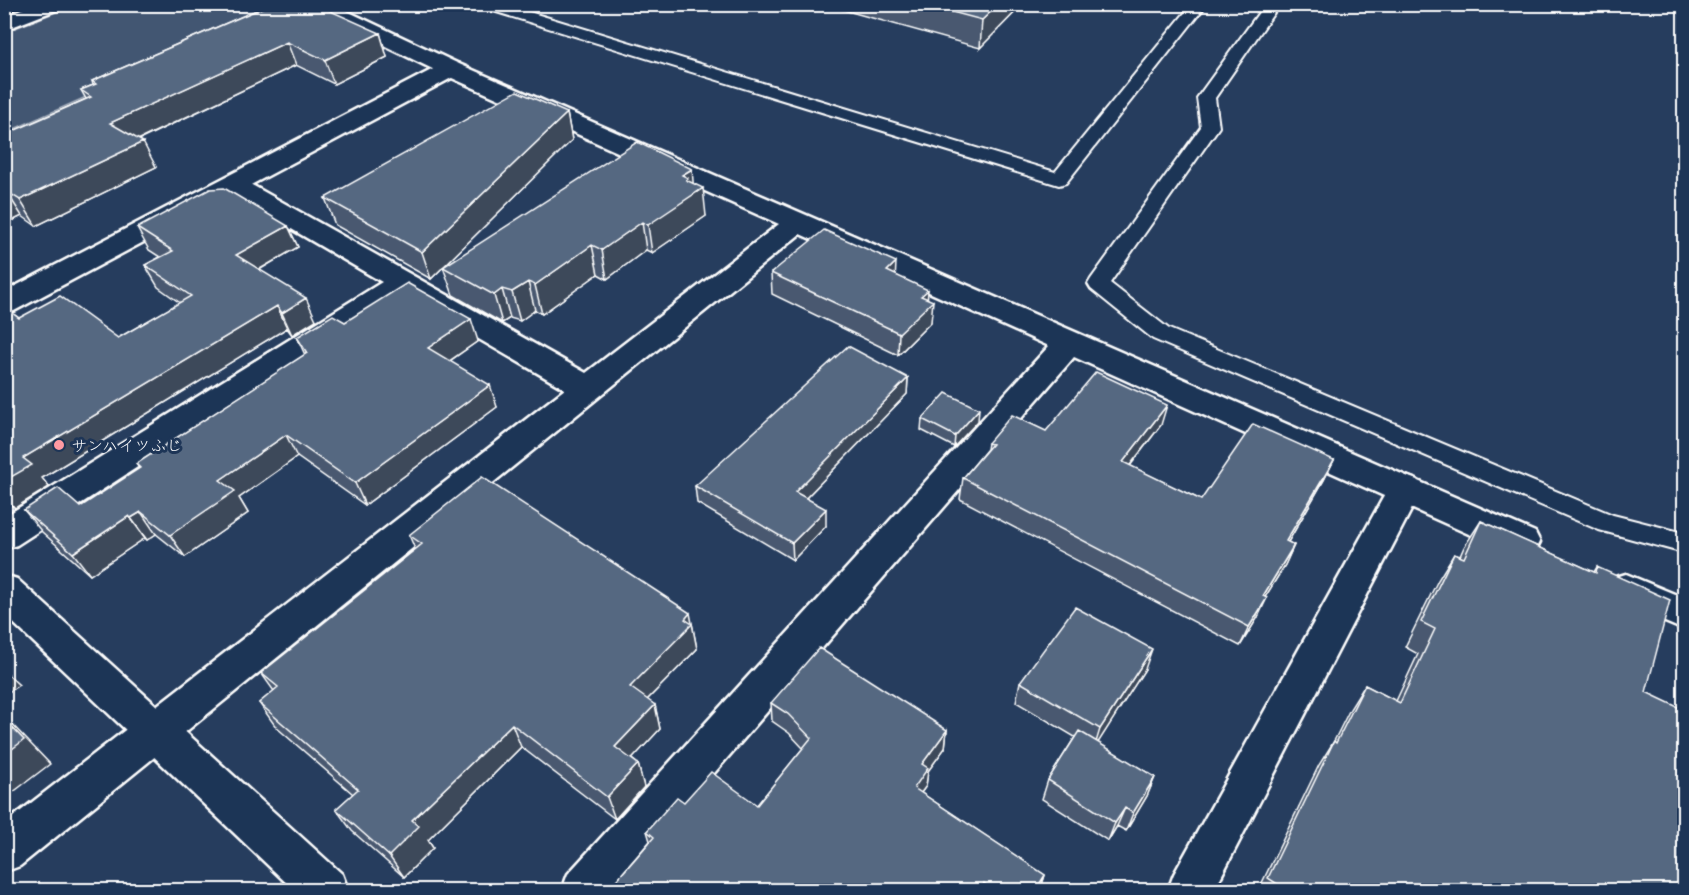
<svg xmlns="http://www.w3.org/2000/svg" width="1689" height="895" viewBox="0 0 1689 895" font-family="Sriracha,'Klee One',sans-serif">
	<rect width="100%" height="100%" fill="#263d5e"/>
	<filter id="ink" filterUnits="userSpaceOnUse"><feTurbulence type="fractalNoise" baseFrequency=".0167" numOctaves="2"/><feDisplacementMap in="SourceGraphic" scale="12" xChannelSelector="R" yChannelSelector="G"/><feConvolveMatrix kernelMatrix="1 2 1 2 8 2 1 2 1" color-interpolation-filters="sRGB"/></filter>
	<g filter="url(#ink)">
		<path fill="#425672" stroke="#a0aab8" stroke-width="1.5" d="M74,5H285L277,12L5,133V32Z"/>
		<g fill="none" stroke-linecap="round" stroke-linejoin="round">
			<defs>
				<path id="service" d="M478,4H503L1055,172L1192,4H1207L1066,183L1059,185L480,7Z
					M1265,4H1280L1215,98L1219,127L1110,283L1169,329L1613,515L1684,533V553L1599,530L1153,339L1091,289L1088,284L1091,279L1201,127L1197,98Z"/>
				<path id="minor" d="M34,4H64L61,8L4,30V16Z
					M304,4H332L459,64L1535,532L1540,542L1535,552L1522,556L1509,552L1074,357L613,890H562L568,874L1049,346L800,234L20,866L4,872V824L565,389L403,295L17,545L4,549V517L382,282L223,189L219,184L223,179L232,176L241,179L586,373L779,224L443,74L307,8Z
					M1626,574L1684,598V630L1613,600L1608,589L1613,578Z"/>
				<path id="tertiary" d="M451,62L459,64L462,69L459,74L14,311L4,313V292L443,64Z
					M1405,476L1417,480L1422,489L1214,890H1168L1174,874L1393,480Z
					M4,575L17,579L342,874L348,890H294L4,614Z"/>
			</defs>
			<use href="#service" stroke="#fff" stroke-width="4"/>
			<use href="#minor" stroke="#fff" stroke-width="5"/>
			<use href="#tertiary" stroke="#fff" stroke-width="5"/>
			<use href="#service" fill="#1d3557" fill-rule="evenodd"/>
			<use href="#minor" fill="#1d3557" fill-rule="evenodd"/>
			<use href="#tertiary" fill="#1d3557" fill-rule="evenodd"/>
		</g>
		<path fill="#49596f" stroke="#fff" stroke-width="1.5" d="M271,4L380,33L387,57L334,84L296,65L139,140L156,167L36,226L22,216L10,222L4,218V135L86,99L81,90L93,85L92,81Z
			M822,4H1023L980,48Z
			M567,113L572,140L431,279L335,225L325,198Z
			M693,184L706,216L652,253L646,250L607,279L598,274L542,314L535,310L520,321L510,318L502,323L453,295L443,267Z
			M288,226L298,247L259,270L316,320L292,335L287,328L42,478L49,487L15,508L4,500V307L19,318L118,338L180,303L158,287L145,265L160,257L149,250L137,228Z
			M771,273L896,275L928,299L931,322L898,355L772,294Z
			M345,322L478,341L450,361L497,407L365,505L297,457L239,498L248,513L185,557L156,534L147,540L145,538L90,575L42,532L24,510L80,507L139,468L136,464L305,355L297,337Z
			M908,378L907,394L806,498L826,526L793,560L697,503L695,486Z
			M922,419L978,421L954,447L921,430Z
			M1161,425L1130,466L1201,500L1334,460L1324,480L1288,542L1294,545L1285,565L1265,597L1258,617L1240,646L960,499L963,478L987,449L988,443L1046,431Z
			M1481,521L1594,572L1597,567L1646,692L1684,891H1258L1319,765L1334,741L1350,709L1365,685L1396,701L1418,654L1405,647L1438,580L1454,554L1460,556L1464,547Z
			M409,535L692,623L697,649L647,700L655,705L660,729L632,759L638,764L644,787L615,819L521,747L428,840L433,848L404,877L352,831L336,809L353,794L276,727L259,703L274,691L261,673L415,549Z
			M1145,669L1097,743L1155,777L1147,796L1126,831L1117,826L1108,841L1042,799L1048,780L1075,737L1016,702L1020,682Z
			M771,703L947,730L945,748L928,771L926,786L921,793L1045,875L1040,891H607L650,841L647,831L684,802L757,805L803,748L789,733L772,721Z"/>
		<path fill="#3c485a" stroke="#fff" stroke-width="1.5" d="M4,4H27L4,15Z
			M999,4H1023L980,48L982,20Z
			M380,33L387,57L334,84L325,60Z
			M287,42L296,65L123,147L110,123Z
			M567,113L572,140L431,279L422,252Z
			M143,142L156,167L36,226L20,200Z
			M692,169L694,193L703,188L706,216L652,253L648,225L682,175Z
			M6,191L22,216L10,222L4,213V192Z
			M642,222L646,250L607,279L602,250Z
			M288,226L298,247L246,277L236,255Z
			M592,245L598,274L542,314L535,285Z
			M896,262L895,283L887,271Z
			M528,282L535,310L520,321L512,292Z
			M502,289L510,318L502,323L494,295Z
			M928,290L927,306L933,301L931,322L898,355L899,333L921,296Z
			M306,298L316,320L292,335L282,313Z
			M277,306L287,328L42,478L49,487L15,508L4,496V481L23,458Z
			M471,319L478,341L436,370L428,348Z
			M908,378L907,394L796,508L795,492Z
			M490,385L497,407L365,505L355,483Z
			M1167,405L1161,425L1117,482L1123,462Z
			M979,409L978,421L954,447L955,436Z
			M286,435L297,457L239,498L248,513L185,557L170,535L220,480Z
			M1334,460L1324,480L1277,561L1286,541Z
			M826,509V526L793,560L792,543Z
			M141,512L156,534L147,540L131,518Z
			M129,516L145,538L90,575L73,553Z
			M1294,545L1285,565L1254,615L1263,596Z
			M1267,598L1258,617L1240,646L1249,627Z
			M690,613L697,649L636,711L630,687Z
			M1152,649L1145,669L1094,749L1100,729Z
			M4,671L19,685L4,695Z
			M655,705L660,729L622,770L615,747Z
			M4,716L50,764L4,799Z
			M512,724L521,747L428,840L433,848L404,877L389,856L412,820Z
			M947,730L945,748L928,771L926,786L912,805L914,788L922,764Z
			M638,764L644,787L615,819L607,797Z
			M1155,777L1147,796L1126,831L1133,813Z
			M1125,808L1117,826L1108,841L1115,823Z
			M4,809L8,814L4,816Z
			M1045,875L1040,891H1035Z"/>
		<path fill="#556781" stroke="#fff" stroke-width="1.5" d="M271,4H315L380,33L325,60L287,42L110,123L143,142L20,200L6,191L4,192V135L91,97L81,90L96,84L92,81Z
			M922,4H999L982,20Z
			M517,91L567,113L422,252L325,198Z
			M637,142L692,169L682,175L688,178L686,180L703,188L648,225L642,222L602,250L592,245L535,285L528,282L512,292L502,289L494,295L443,267Z
			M224,188L288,226L236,255L306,298L282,313L277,306L23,458L32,465L4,481V307L19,318L60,296L118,338L191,296L145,265L173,251L137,228L210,189Z
			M824,230L896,262L887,271L928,290L921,296L933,301L899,333L771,273Z
			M407,283L471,319L428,348L490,385L355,483L286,435L220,480L235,491L170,535L141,512L131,518L129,516L73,553L24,510L58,488L80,507L140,468L136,464L307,353L297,337L333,315L345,322Z
			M848,346L908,378L795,492L826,509L792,543L695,486Z
			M1096,372L1167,405L1123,462L1201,500L1253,424L1334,460L1286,541L1294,545L1263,596L1267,598L1249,627L963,478L992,444L988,443L1012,415L1046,431Z
			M946,393L979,409L955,436L922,419Z
			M482,477L690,613L685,619L692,624L630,687L655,705L615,747L638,764L607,797L512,724L412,820L419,826L389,856L336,809L358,789L259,703L278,687L261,673L422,544L409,535Z
			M1481,521L1596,573L1597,567L1670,600L1646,692L1684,710V891H1288L1268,878L1334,741L1336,743L1365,685L1400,703L1435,629L1421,622L1454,554L1464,558Z
			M1075,607L1152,649L1100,729L1020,682Z
			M819,648L947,730L922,764L928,768L914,788L1045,875L1035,891H994L984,883L979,891H607L654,837L647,831L677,797L684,802L711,772L757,805L811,738L788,714L771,703Z
			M4,719L24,740L4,755Z
			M1079,731L1155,777L1133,813L1125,808L1115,823L1048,780Z"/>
	</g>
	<circle fill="#ff9aa2" stroke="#1d3557" stroke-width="2" cx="59" cy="445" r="6"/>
	<g text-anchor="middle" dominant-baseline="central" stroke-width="6" stroke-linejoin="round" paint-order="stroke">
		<g font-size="16" fill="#fff" stroke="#1d3557" text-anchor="start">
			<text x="71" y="445">サンハイツふじ</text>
		</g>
	</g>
	<rect width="1689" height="895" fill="none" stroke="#1d3557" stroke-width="24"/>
	<rect x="12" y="12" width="1665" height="871" fill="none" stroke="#fff" stroke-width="2" filter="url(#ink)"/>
</svg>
